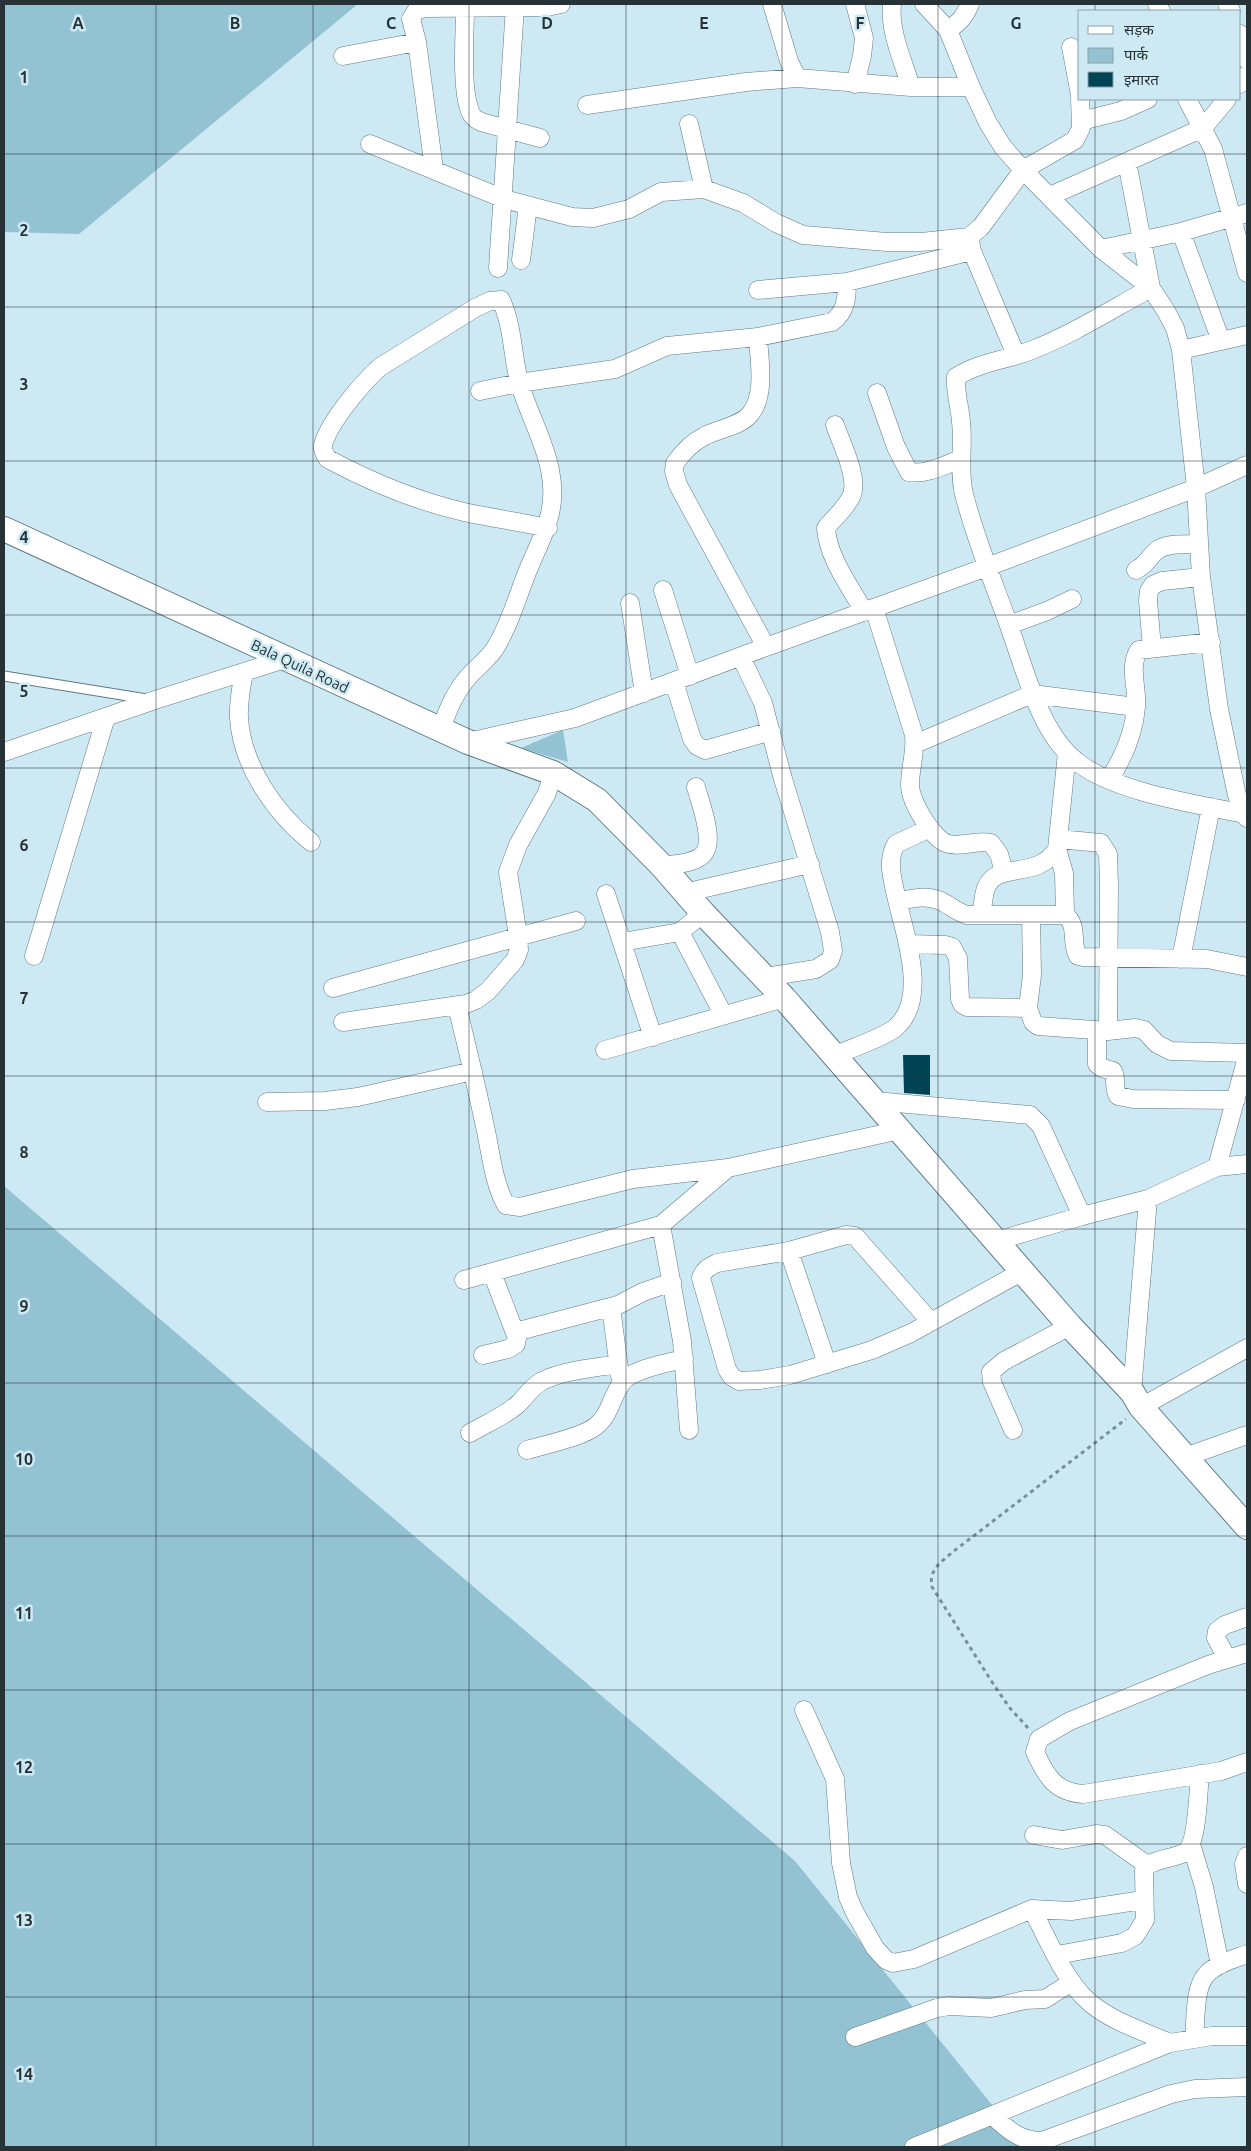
<svg xmlns="http://www.w3.org/2000/svg" width="1251" height="2151" viewBox="0 0 1251 2151" font-family="Ubuntu,'Noto Sans Devanagari',sans-serif">
	<rect width="100%" height="100%" fill="#cdeaf4"/>
	<path fill="#93c2d3" d="M4,4H358L79,234L4,232Z
		M563,730L568,762L521,748Z
		M4,1186L795,1861L1026,2147H4Z"/>
	<path fill="#045" d="M903,1055H930V1095L904,1093Z"/>
	<g fill="none" stroke-linecap="round" stroke-linejoin="round">
		<defs>
			<path id="lane" d="M4,676L147,699"/>
			<path id="street" d="M772,4L789,61L797,78L911,87H971
				M855,4L864,38L862,56L855,84
				M892,4C889,31 903,61 911,87
				M924,4L948,30L971,87L988,123L1003,147L1023,170L1101,249L1151,288L1166,311L1175,328L1181,350L1196,488L1201,577L1219,709L1236,791L1240,806L1247,818
				M1157,4L1161,11
				M1227,4L1231,11
				M465,7C465,34 461,85 469,108C471,116 475,119 481,122L540,138
				M948,30C960,22 965,16 970,4
				M1240,34L1247,60
				M1071,47L1080,95
				M343,56L417,42
				M1240,84L1247,75
				M1187,99L1213,149L1247,273
				M587,105L746,82L797,78
				M1081,121L1121,111L1148,99
				M689,124L704,189
				M370,144L504,199L572,217L593,218L629,209L661,192L704,189L743,203L776,223L803,235L887,242H921L969,237L981,227L1023,170L1075,140L1081,128L1080,99
				M1127,162L1151,288C1112,309 1073,334 1032,350C1007,360 979,362 956,377C955,393 960,407 961,422C964,446 958,470 964,494C975,538 993,581 1008,623C1024,666 1039,732 1076,761C1113,792 1197,804 1245,814
				M434,169L417,42L411,19L416,11L424,8L547,7L561,4
				M1050,196L1203,128L1227,99
				M1181,232L1221,341
				M970,240L972,251L1016,355
				M1101,249L1181,232L1247,213
				M521,260L528,206
				M498,268L515,6
				M758,290L847,282L972,251
				M758,337C759,359 766,393 751,413C742,426 717,429 703,437C691,443 683,452 675,463L674,471L678,485L766,647
				M1181,350L1247,335
				M480,391L519,383L615,369L667,346L758,337L832,322C846,312 847,298 847,282
				M877,393L896,447L909,472C927,475 944,465 961,459
				M835,425C841,443 860,479 851,497C845,509 834,518 826,528C828,558 850,586 864,612
				M1136,570C1149,563 1146,560 1156,551C1166,542 1186,545 1199,544
				M663,590L690,676
				M630,603L644,693
				M874,608L914,735C916,752 910,768 910,785C910,801 933,841 949,844C963,847 977,840 991,843L999,854L1004,872
				M1009,625L1047,611L1072,599
				M1152,648L1148,601L1149,591L1153,585L1162,581L1201,577
				M741,657L763,703L783,779L830,932L833,951L830,960L816,969L766,977
				M244,672C241,688 238,703 239,718C242,766 275,813 311,842
				M674,682L692,739L697,746L705,750L771,731
				M441,729C448,709 455,692 469,676C479,665 490,658 497,645C510,623 517,598 526,575C541,537 559,513 550,470C544,439 527,411 519,381C512,354 513,326 501,300L490,301L475,308L380,367C363,382 329,422 323,445C322,450 325,455 328,459C371,482 416,501 464,512C492,518 520,522 548,528
				M468,742L575,718L766,647L987,567L1196,488L1247,465
				M915,744L1032,694L1136,707
				M4,752L155,700L285,659
				M1109,780C1123,758 1134,734 1136,707C1138,688 1128,667 1139,650L1211,642
				M1058,839L1101,843L1108,854L1109,885L1108,1031
				M1057,849L1064,873L1065,915
				M662,866C674,864 690,864 700,857C718,846 700,803 696,787
				M684,893L810,864
				M606,894L653,1037
				M898,901C911,899 924,895 938,900C949,904 956,912 967,915H1065C1079,925 1070,943 1078,956L1083,957L1207,959L1247,967
				M981,915C983,907 983,896 986,888C997,860 1037,881 1057,849L1067,753
				M1031,915L1032,975L1028,1008L1033,1022L1038,1026L1108,1031L1135,1028L1144,1030L1157,1044L1171,1051L1247,1053
				M680,932L723,1014
				M622,942L680,932L703,913
				M908,944L945,945L952,947L958,958L960,999L962,1004L967,1007L1028,1008
				M34,956L106,717
				M1181,959L1211,807
				M333,988L576,921
				M457,1006C467,1047 477,1089 486,1131C491,1155 494,1184 506,1205L520,1207L633,1179L728,1168L900,1130
				M343,1022L466,1004L476,1000L488,991L515,960L519,950L518,936L508,872L518,845L547,793L553,773
				M1097,1031V1064L1102,1068L1113,1071C1117,1079 1113,1088 1118,1096L1133,1099L1236,1100
				M605,1050L784,998
				M836,1055C851,1048 883,1038 895,1028C929,1000 905,935 897,900C893,881 886,861 896,844L930,828
				M875,1101L1030,1115L1041,1126L1082,1216
				M267,1102L325,1101L358,1097L473,1071
				M1217,1167L1247,1057
				M996,1241L1082,1216L1148,1199L1217,1167L1247,1164
				M789,1251L827,1364
				M464,1280L661,1225
				M611,1307L620,1376
				M931,1322L855,1236L846,1235L789,1251L717,1263C709,1267 704,1269 701,1278L727,1369L732,1377L739,1381L760,1380L790,1375L872,1350L911,1333L1023,1271
				M515,1332L618,1305L643,1292L672,1282
				M483,1355L508,1349L516,1344L517,1338L492,1273
				M1132,1392L1148,1199
				M1141,1407L1247,1348
				M689,1430L682,1341L661,1225L728,1168
				M1013,1430L992,1382L991,1372L1004,1361L1070,1326
				M470,1433C485,1424 503,1417 517,1405C526,1397 531,1387 542,1381C565,1370 594,1368 618,1364
				M527,1450C544,1445 583,1437 596,1426C610,1415 611,1398 621,1384C630,1369 668,1363 684,1359
				M1185,1457L1247,1435
				M1247,1653L1208,1665L1070,1721L1039,1739L1035,1752C1046,1776 1055,1792 1083,1794L1221,1771L1247,1762
				M1227,1658L1216,1638L1217,1631L1225,1625L1247,1617
				M804,1710L835,1779L841,1863L848,1897L854,1911L875,1948L886,1960L893,1963L914,1959L1032,1909L1071,1911L1143,1900
				M1034,1835L1062,1840L1096,1834L1105,1835L1147,1865
				M1191,1844L1204,1887L1220,1965
				M1247,1856L1244,1864L1247,1884
				M1032,1909C1046,1936 1065,1981 1088,2001C1110,2021 1143,2031 1170,2043
				M1057,1955L1122,1943L1135,1936L1145,1920L1144,1871L1147,1865C1159,1859 1173,1858 1184,1853C1198,1846 1198,1790 1200,1774
				M855,2037L937,2008L949,2006L991,2008L1025,2000L1045,1999L1072,1982
				M1194,2039C1196,2021 1194,1988 1206,1975C1215,1964 1234,1959 1247,1954
				M992,2115C1008,2130 1020,2141 1042,2141L1171,2094L1195,2089L1247,2087
				M914,2147L1170,2043L1212,2036H1247"/>
			<path id="secondary" d="M4,529L468,742L553,773L597,800L662,866L703,913L784,998L1070,1326L1132,1392L1141,1407L1247,1527"/>
		</defs>
		<use href="#lane" stroke="#607a83" stroke-width="11"/>
		<use href="#street" stroke="#607a83" stroke-width="19"/>
		<use href="#secondary" stroke="#607a83" stroke-width="26"/>
		<path stroke="#7b8f96" stroke-width="3" stroke-dasharray="4 4" stroke-linecap="butt" d="M1028,1728L1009,1707L992,1682L932,1587C928,1570 942,1561 954,1551L1126,1419"/>
		<use href="#lane" stroke="#fff" stroke-width="9"/>
		<use href="#street" stroke="#fff" stroke-width="18"/>
		<use href="#secondary" stroke="#fff" stroke-width="24"/>
	</g>
	<path fill="none" stroke="#273236" stroke-width="1" stroke-opacity="0.55" d="M156,4V2147M313,4V2147M469,4V2147M626,4V2147M782,4V2147M938,4V2147M1095,4V11M1095,99V2147M4,154H1247M4,307H1247M4,461H1247M4,615H1247M4,768H1247M4,922H1247M4,1076H1247M4,1229H1247M4,1383H1247M4,1536H1247M4,1690H1247M4,1844H1247M4,1997H1247"/>
	<g text-anchor="middle" dominant-baseline="central" stroke-width="5" stroke-linejoin="round" paint-order="stroke">
		<g font-size="15" fill="#273236" stroke="#cdeaf4">
			<text transform="translate(300 666) rotate(25)">Bala Quila Road</text>
		</g>
	</g>
	<g font-size="16" text-anchor="middle" font-weight="bold" fill="#273236" stroke="#cdeaf4" stroke-width="5" stroke-linejoin="round" paint-order="stroke">
		<text x="78" y="29">A</text>
		<text x="235" y="29">B</text>
		<text x="391" y="29">C</text>
		<text x="547" y="29">D</text>
		<text x="704" y="29">E</text>
		<text x="860" y="29">F</text>
		<text x="1016" y="29">G</text>
		<text x="24" y="83">1</text>
		<text x="24" y="236">2</text>
		<text x="24" y="390">3</text>
		<text x="24" y="543">4</text>
		<text x="24" y="697">5</text>
		<text x="24" y="851">6</text>
		<text x="24" y="1004">7</text>
		<text x="24" y="1158">8</text>
		<text x="24" y="1312">9</text>
		<text x="24" y="1465">10</text>
		<text x="24" y="1619">11</text>
		<text x="24" y="1773">12</text>
		<text x="24" y="1926">13</text>
		<text x="24" y="2080">14</text>
	</g>
	<rect width="1251" height="2151" fill="none" stroke="#273236" stroke-width="10"/>
	<rect x="1078" y="10" width="162" height="90" fill="#cdeaf4" stroke="#8ba0a8"/>
	<rect x="1088" y="26" width="25" height="8" fill="#ffffff" stroke="#8ba0a8"/>
	<text x="1124" y="35" font-size="15" fill="#273236">सड़क</text>
	<rect x="1088" y="48" width="25" height="15" fill="#93c2d3" stroke="#8ba0a8"/>
	<text x="1124" y="60" font-size="15" fill="#273236">पार्क</text>
	<rect x="1088" y="72" width="25" height="15" fill="#004455" stroke="#8ba0a8"/>
	<text x="1124" y="85" font-size="15" fill="#273236">इमारत</text>
</svg>
